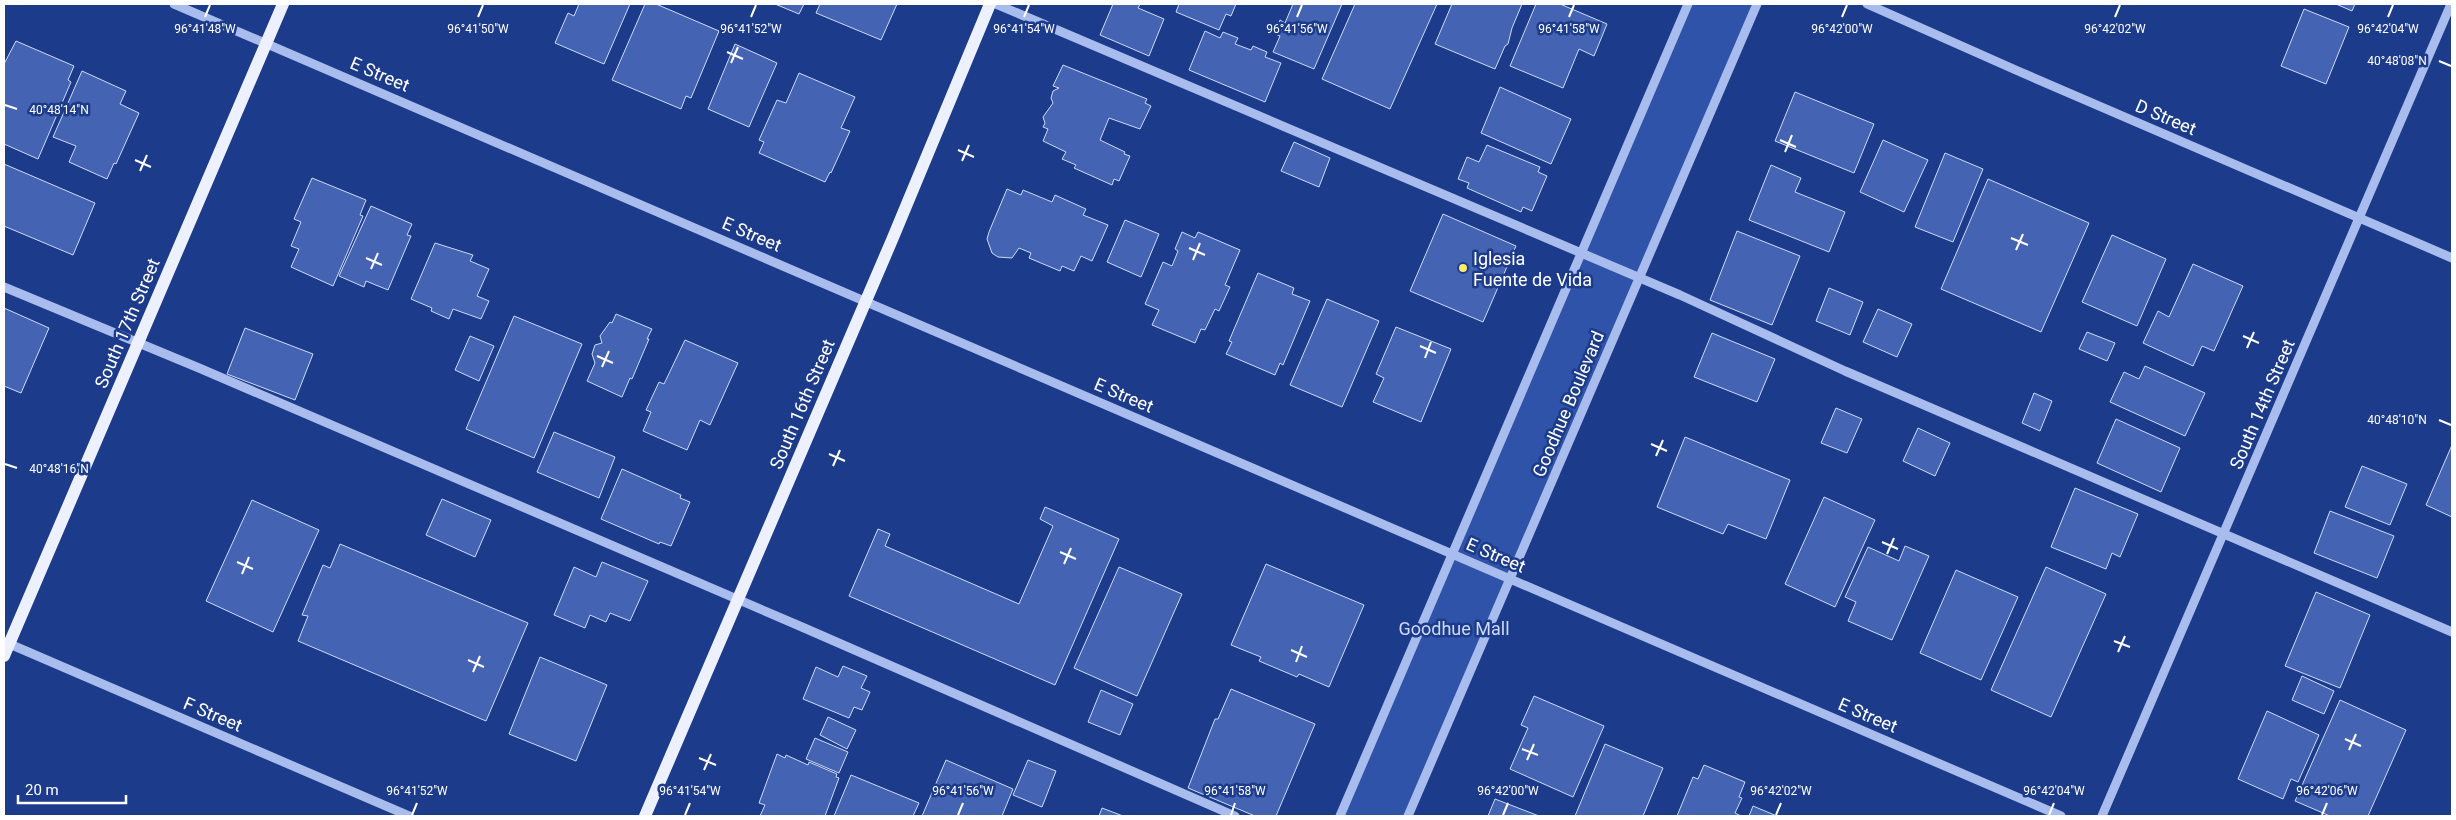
<svg xmlns="http://www.w3.org/2000/svg" width="2456" height="820" viewBox="0 0 2456 820" font-family="Roboto,sans-serif">
	<rect width="100%" height="100%" fill="#1c3b8b"/>
	<path fill="#2f53a9" d="M1688,4H1757L1408,816H1340Z"/>
	<path fill="#4464b3" stroke="#cddaf9" d="M579,4H630L604,64L555,43L568,13L574,16Z
		M645,4H656L719,31L691,98L686,96L681,109L612,80Z
		M775,4H804L799,14Z
		M820,4H897L881,40L816,13Z
		M1113,4H1140L1138,8L1164,19L1149,56L1100,35Z
		M1179,4H1236L1231,16L1226,14L1219,30L1176,12Z
		M1293,4H1342L1314,69L1273,52L1280,36L1275,34L1280,20L1285,23Z
		M1355,4H1437L1390,109L1322,79Z
		M1452,4H1522L1512,28L1508,44L1505,46L1495,69L1435,44Z
		M1536,4H1560L1607,24L1594,56L1579,49L1563,88L1510,66Z
		M2336,4H2355L2352,11Z
		M2304,9L2349,27L2326,84L2281,66Z
		M1205,31L1220,38L1223,32L1238,38L1235,44L1251,50L1253,46L1267,52L1265,57L1281,63L1265,102L1189,70Z
		M16,41L74,66L68,80L71,82L38,159L4,144V64Z
		M735,44L777,63L749,127L708,109Z
		M1063,65L1147,99L1145,103L1151,106L1140,129L1109,118L1100,140L1125,152L1124,154L1130,156L1119,181L1114,179L1112,185L1074,168L1076,165L1062,159L1066,152L1043,141L1048,129L1043,127L1045,123L1043,117L1053,103L1051,98L1053,91L1059,88L1053,86Z
		M82,71L126,91L120,104L139,113L116,164L114,163L107,179L69,162L76,146L53,137Z
		M799,73L855,97L841,128L850,131L831,173L830,172L825,182L759,153L764,142L759,140L777,100L786,103Z
		M1500,87L1571,119L1551,164L1481,133Z
		M1795,92L1874,124L1854,173L1775,141Z
		M1883,140L1928,160L1904,212L1860,192Z
		M1294,142L1330,158L1319,187L1281,171Z
		M1487,145L1540,167L1538,172L1547,176L1532,211L1523,207L1521,212L1467,188L1469,183L1458,179L1467,157L1479,162Z
		M1945,153L1983,169L1953,242L1915,227Z
		M4,164L95,203L73,255L4,226Z
		M1771,165L1801,178L1795,192L1845,212L1829,252L1749,220Z
		M312,178L366,200L360,215L363,216L333,286L291,267L299,249L291,246L301,222L294,219Z
		M1988,179L2089,223L2041,332L1941,289Z
		M1007,189L1021,195L1023,190L1052,202L1055,195L1086,209L1083,215L1108,225L1092,261L1081,256L1074,271L1062,266L1060,271L1029,258L1031,253L1019,248L1012,258L998,257L992,253L987,239L989,232Z
		M371,206L412,224L407,235L411,236L388,290L366,281L364,287L339,276Z
		M1443,214L1516,246L1483,322L1410,291Z
		M1125,220L1159,234L1141,277L1107,262Z
		M1737,231L1800,256L1772,325L1710,300Z
		M1182,232L1195,238L1198,232L1240,250L1225,285L1230,287L1219,311L1215,309L1205,330L1201,329L1195,343L1152,325L1159,310L1145,304L1163,262L1172,266L1178,251L1175,249Z
		M2112,235L2166,259L2137,326L2082,302Z
		M435,243L473,255L470,261L489,269L477,296L489,301L481,319L453,309L449,319L431,311L432,308L411,299Z
		M2193,264L2243,286L2214,351L2202,346L2193,366L2143,343L2158,311L2169,317Z
		M1258,273L1294,288L1292,294L1310,301L1283,365L1280,363L1275,375L1226,354L1232,342L1229,341Z
		M1829,288L1863,302L1850,335L1816,321Z
		M1327,299L1379,321L1342,407L1290,385Z
		M4,308L49,328L21,393L4,386Z
		M1878,309L1912,324L1897,357L1863,342Z
		M616,314L652,329L647,339H649L632,379L630,378L622,397L587,381L595,363L592,354L595,345L602,343L600,336L610,322L612,323Z
		M514,316L582,344L534,458L466,429Z
		M1396,327L1451,349L1421,422L1373,402L1384,378L1376,374Z
		M245,328L313,354L295,400L227,374Z
		M2087,332L2115,343L2107,361L2079,349Z
		M1712,333L1775,359L1757,402L1694,377Z
		M470,336L494,346L479,381L455,370Z
		M685,340L738,363L710,425L700,420L687,450L643,431L651,412L646,410L659,382L664,384Z
		M2145,366L2205,393L2185,436L2110,402L2124,372L2139,379Z
		M2034,393L2052,401L2040,431L2022,423Z
		M1836,408L1862,419L1847,453L1821,443Z
		M2116,419L2180,448L2161,492L2097,463Z
		M1918,428L1950,443L1935,476L1903,461Z
		M554,432L615,457L599,498L537,472Z
		M1685,437L1790,480L1766,539L1728,524L1723,534L1657,507Z
		M2452,445V517L2426,505Z
		M2362,466L2407,484L2390,525L2345,507Z
		M622,469L681,495L680,498L690,502L671,546L660,542L659,544L601,519Z
		M2075,488L2138,514L2120,557L2112,553L2106,569L2051,547Z
		M1824,497L1875,520L1835,607L1785,584Z
		M442,499L491,520L475,557L426,535Z
		M252,500L319,530L273,632L206,601Z
		M1045,507L1119,539L1055,685L849,596L878,529L890,534L885,546L1019,604L1053,526L1040,519Z
		M2330,511L2394,536L2377,578L2314,553Z
		M340,544L528,623L486,721L298,641L308,616L302,615L323,565L330,568Z
		M1905,546L1929,556L1892,640L1848,621L1856,602L1845,597L1868,547L1899,561Z
		M602,562L648,581L630,621L610,613L606,622L590,615L585,628L554,615L574,567L596,577Z
		M1266,564L1364,605L1329,687L1299,674L1297,677L1259,661L1261,657L1231,645Z
		M1119,567L1182,594L1137,696L1074,668Z
		M2046,567L2106,594L2051,717L1991,690Z
		M1956,570L2018,597L1981,680L1920,653Z
		M2316,592L2370,615L2340,688L2285,666Z
		M540,657L607,685L576,761L509,734Z
		M843,666L867,676L861,688L870,692L862,710L854,707L849,718L803,699L816,667L838,677Z
		M2302,676L2334,691L2324,714L2292,700Z
		M1231,689L1315,724L1276,816H1255L1188,788L1215,719H1218Z
		M1101,690L1133,704L1120,735L1088,722Z
		M1534,696L1604,726L1573,797L1510,769L1528,728L1521,725Z
		M2340,700L2406,730L2368,816H2330L2295,801Z
		M2267,711L2319,735L2298,782L2291,779L2283,799L2238,779Z
		M828,717L856,730L847,749L820,735Z
		M815,738L848,752L839,773L806,759Z
		M1605,744L1663,768L1643,816H1575Z
		M777,754L785,758L786,755L808,765L809,762L837,774L836,777L839,778L825,816H760L765,805L759,803Z
		M946,760L1013,789L1002,816H922Z
		M1028,760L1056,771L1042,807L1013,795Z
		M1704,765L1745,782L1739,797L1742,798L1735,813L1741,816H1677L1693,777L1698,779Z
		M851,775L919,803L913,816H834Z
		M1495,799L1539,816H1488Z
		M1753,806L1777,816H1749Z
		M1102,808L1123,816H1099Z"/>
	<g fill="none" stroke-linecap="round" stroke-linejoin="round">
		<path stroke="#a8bced" stroke-width="9" d="M174,4L2061,816
			M996,4L1680,295L1845,371L2452,632
			M1867,4L2018,71L2452,258
			M4,287L199,368L802,627L1235,816
			M5,642L409,816
			M1340,816L1688,4
			M1408,816L1757,4
			M2102,816L2451,4"/>
		<path stroke="#edf1ff" stroke-width="12" d="M4,656L283,4
			M645,816L892,240L990,4"/>
	</g>
	<path fill="none" stroke="#fff" stroke-width="2" d="M205,17L210,5M478,17L483,5M751,17L756,5M1024,17L1029,5M1297,17L1302,5M1569,17L1574,5M1842,17L1847,5M2115,17L2120,5M2388,17L2393,5M727,52L743,59M2439,61L2451,66M731,63L738,47M5,105L17,109M1780,140L1796,147M958,150L974,157M1785,152L1792,135M135,160L151,167M962,161L969,145M140,171L147,155M2011,238L2028,245M1189,248L1205,255M2016,250L2023,234M366,258L382,265M1193,260L1200,243M371,269L378,253M2243,336L2259,343M1420,346L1436,353M2247,348L2254,332M597,356L613,363M1425,358L1431,342M602,367L609,351M2439,420L2451,425M1651,444L1667,451M829,454L845,461M1656,456L1663,440M5,464L17,468M833,466L840,450M1882,542L1898,549M1060,552L1076,559M1887,554L1894,538M237,562L253,569M1064,564L1071,548M242,574L249,557M2114,641L2130,647M1291,650L1307,657M2118,652L2125,636M468,660L484,667M1296,662L1302,646M473,672L480,656M2345,739L2361,746M1522,749L1538,755M2349,750L2356,734M699,758L716,765M1527,760L1534,744M704,770L711,754M412,815L417,803M685,815L690,803M958,815L963,803M1231,815L1235,803M1503,815L1508,803M1776,815L1781,803M2049,815L2054,803M2322,815L2327,803"/>
	<circle fill="#fdea65" stroke="#1c3b8b" stroke-width="2" cx="1463" cy="268" r="5"/>
	<g text-anchor="middle" dominant-baseline="central" stroke-width="5" stroke-linejoin="round" paint-order="stroke">
		<g font-size="18" fill="#fff" stroke="#1c3b8b">
			<text transform="translate(380 74) rotate(23)">E Street</text>
			<text transform="translate(2166 117) rotate(23)">D Street</text>
			<text transform="translate(752 234) rotate(23)">E Street</text>
			<text transform="translate(127 323) rotate(-67)">South 17th Street</text>
			<text transform="translate(1124 395) rotate(23)">E Street</text>
			<text transform="translate(802 404) rotate(-67)">South 16th Street</text>
			<text transform="translate(1568 404) rotate(-67)">Goodhue Boulevard</text>
			<text transform="translate(2262 404) rotate(-67)">South 14th Street</text>
			<text transform="translate(1496 555) rotate(23)">E Street</text>
			<text transform="translate(213 714) rotate(23)">F Street</text>
			<text transform="translate(1868 715) rotate(23)">E Street</text>
		</g>
		<g font-size="18" fill="#fff" stroke="#1c3b8b" text-anchor="start">
			<text x="1473" y="258">Iglesia<tspan x="1473" dy="21">Fuente de Vida</tspan></text>
		</g>
		<g font-size="18" fill="#cddaf9" stroke="#1c3b8b">
			<text x="1454" y="628">Goodhue Mall</text>
		</g>
	</g>
	<g font-size="12" text-anchor="middle" fill="#fff" stroke="#1c3b8b" stroke-width="5" stroke-linejoin="round" paint-order="stroke">
		<text x="205" y="33">96°41'48"W</text>
		<text x="478" y="33">96°41'50"W</text>
		<text x="751" y="33">96°41'52"W</text>
		<text x="1024" y="33">96°41'54"W</text>
		<text x="1297" y="33">96°41'56"W</text>
		<text x="1569" y="33">96°41'58"W</text>
		<text x="1842" y="33">96°42'00"W</text>
		<text x="2115" y="33">96°42'02"W</text>
		<text x="2388" y="33">96°42'04"W</text>
		<text x="2397" y="65">40°48'08"N</text>
		<text x="59" y="114">40°48'14"N</text>
		<text x="2397" y="424">40°48'10"N</text>
		<text x="59" y="473">40°48'16"N</text>
		<text x="417" y="795">96°41'52"W</text>
		<text x="690" y="795">96°41'54"W</text>
		<text x="963" y="795">96°41'56"W</text>
		<text x="1235" y="795">96°41'58"W</text>
		<text x="1508" y="795">96°42'00"W</text>
		<text x="1781" y="795">96°42'02"W</text>
		<text x="2054" y="795">96°42'04"W</text>
		<text x="2327" y="795">96°42'06"W</text>
	</g>
	<rect width="2456" height="820" fill="none" stroke="#ffffff" stroke-width="10"/>
	<path d="M18 795v8h108v-8" fill="none" stroke="#ffffff" stroke-width="2.5"/>
	<text x="25" y="795" font-size="15" fill="#ffffff" stroke="#1c3b8b" stroke-width="4" paint-order="stroke">20 m</text>
</svg>
